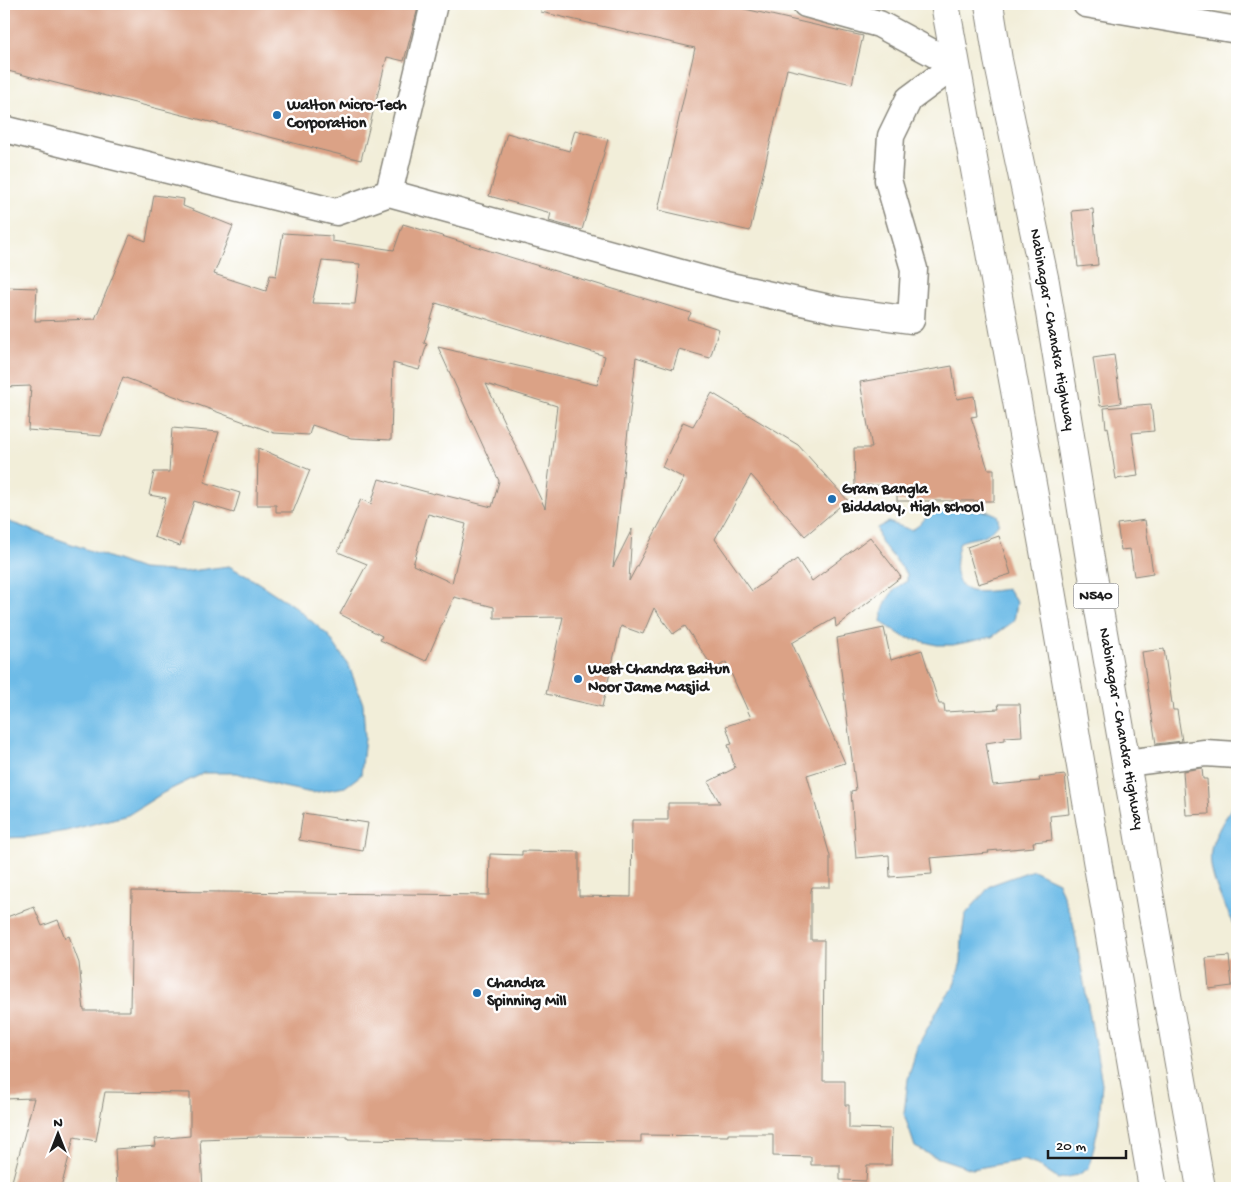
<svg xmlns="http://www.w3.org/2000/svg" width="1241" height="1192" viewBox="0 0 1241 1192" font-family="'Gochi Hand',sans-serif">
	<rect width="100%" height="100%" fill="#fff"/>
	<filter id="ink" filterUnits="userSpaceOnUse"><feTurbulence type="fractalNoise" baseFrequency=".02" numOctaves="2"/><feDisplacementMap in="SourceGraphic" scale="10" xChannelSelector="R" yChannelSelector="G"/><feConvolveMatrix kernelMatrix="1 2 1 2 8 2 1 2 1" color-interpolation-filters="sRGB"/></filter>
	<filter id="wash" filterUnits="userSpaceOnUse"><feTurbulence type="fractalNoise" baseFrequency=".0096" numOctaves="4" result="noise"/><feDisplacementMap in="SourceGraphic" scale="20" xChannelSelector="R" yChannelSelector="G"/><feGaussianBlur stdDeviation="1.12" result="paint"/><feColorMatrix in="noise" values="0 0 0 0 0 0 0 0 0 0 0 0 0 0 0 0 0 1.4 0 .05"/><feComposite in="paint" operator="in"/></filter>
	<g filter="url(#wash)">
		<rect width="100%" height="100%" fill="#f2eed9"/>
		<path fill="#6dbbe7" stroke="#446c82" d="M953,509L990,512L997,515L999,523C984,541 979,535 960,542C955,557 950,585 971,591C982,593 997,590 1008,589L1017,602L1014,621L992,637L953,645H937L904,637L881,622C883,604 890,590 907,581V574L880,541L877,528L888,522L911,530C921,526 922,520 929,515C936,510 945,510 953,509Z
			M4,520L142,569L183,572L229,566L257,582L295,607L329,636L349,666L363,704L365,738L361,775L345,787L312,793L279,786L237,773H204L163,793L128,815L66,831L30,837L4,838Z
			M1237,798V930C1225,906 1203,870 1213,842C1219,827 1229,812 1237,798Z
			M1033,870L1058,882L1073,922L1102,1083L1099,1124L1089,1168L1078,1175L1058,1179L1037,1165L1023,1160L972,1169L933,1156L915,1147L904,1114L908,1079L917,1047L941,1004L953,988L961,962L962,936L965,915L991,885Z"/>
		<g id="blocks">
			<path fill="#dba286" fill-rule="evenodd" d="M4,4H419L404,61L387,57L361,160L4,70Z
				M542,4H723L863,36L852,84L787,69L750,231L658,210L695,48L541,12Z
				M575,130L608,139L582,230L549,221L551,213L489,196L507,133L569,151Z
				M154,195L184,199L183,206L233,226L214,274L266,291L270,275L276,276L283,233L332,236V241L394,250L403,224L691,313L688,319L719,329L710,358L679,349L673,369L636,357L613,567L632,529L629,581L684,478L662,467L683,422L693,426L712,393L798,445L850,503L839,507L805,536L751,475L715,539L752,591L797,559L812,581L870,537L901,577L836,627L835,618L792,643L845,763L807,775L830,856V887H812L811,891V940H824L823,1081H845V1105H849V1128L892,1129L891,1165H867L866,1181L840,1180V1165H811V1157L773,1156V1134H728V1136L641,1135V1142L348,1139V1137L258,1136V1137L200,1139L203,1188H117L115,1149L156,1146L155,1139L190,1136V1093L105,1092L96,1141L74,1137L61,1188H23L11,1185L34,1098L4,1099V918L34,907L42,926L58,920L65,938L69,936L79,963L84,1011H130L132,891L489,895L490,854L522,855V851L579,852V896L631,897L632,820H668V803H720L708,782L735,768L728,745L732,744L726,726L751,718L726,662L714,669L685,626L673,634L654,608L643,634L621,626L602,707L546,694L563,617L494,618V607L454,597L426,661L380,640L382,636L340,614L367,564L338,552L361,499L371,504L379,479L434,494L435,493L492,507L499,481L438,347L597,385L605,356L436,303L424,343L427,344L419,370L393,363L391,440L351,438L312,425L309,435L274,433L123,377L101,436L28,430L31,386L4,387V287L37,288L35,321L95,319L130,235L146,241ZM322,261L360,264L355,304L312,303ZM486,384L557,406L545,508ZM428,514L466,524L452,583L413,565Z
				M1093,209L1098,265L1078,267L1072,211Z
				M1114,355L1121,403L1100,406L1093,358Z
				M952,366L957,399L974,396L977,416L971,417L988,469H994V501H897V488L889,490L887,485L855,486L854,448H872L860,382Z
				M1151,404L1154,431L1132,433L1138,476L1116,479L1108,427L1106,428L1104,408Z
				M172,428L219,432L204,482L240,493L234,513L194,501L180,546L154,537L166,498L149,495L154,472H169Z
				M258,448L310,470L293,512H276V505H257Z
				M1145,520L1153,573L1134,576L1130,549L1121,550L1117,524Z
				M999,536L1011,574L978,584L967,547Z
				M884,628L891,660L922,650L939,704H944L945,712L999,709L998,704H1020L1022,736L1005,737V740L986,743L992,781L993,785L1040,781L1039,778L1065,775L1069,814L1050,816L1052,840L1033,842L1034,847L988,851L989,853L930,858L932,874L890,877L889,855L856,858L851,791L856,790L837,638Z
				M1164,649L1173,710H1177L1182,741L1156,744L1142,652Z
				M1202,768L1203,779H1207L1209,814L1186,815L1183,771Z
				M303,813L368,823L363,851L299,840Z
				M1229,956L1232,986L1209,989L1206,958Z"/>
		</g>
	</g>
	<g filter="url(#ink)">
		<use href="#blocks" fill-opacity="0" stroke="#87857a" stroke-width="1"/>
		<g fill="none" stroke-linecap="round" stroke-linejoin="round">
			<defs>
				<path id="minor" d="M1086,4L1237,30
					M4,129L336,212L389,193L434,4
					M389,193L721,284L838,310L911,320L914,269L888,180L891,136L909,99L955,65L879,24L806,4
					M1126,763L1205,753L1237,755"/>
				<path id="highway" d="M945,4L1047,567L1153,1188
					M989,4L998,60L1045,282L1090,559L1201,1188"/>
			</defs>
			<use href="#minor" stroke="#87857a" stroke-width="29"/>
			<use href="#highway" stroke="#87857a" stroke-width="30"/>
			<use href="#minor" stroke="#fff" stroke-width="26"/>
			<use href="#highway" stroke="#fff" stroke-width="28"/>
		</g>
	</g>
	<g fill="#1f6fb2" stroke="#fff" stroke-width="2">
		<circle cx="277" cy="115" r="5"/>
		<circle cx="832" cy="499" r="5"/>
		<circle cx="578" cy="679" r="5"/>
		<circle cx="477" cy="993" r="5"/>
	</g>
	<g text-anchor="middle" dominant-baseline="central" stroke-width="5" stroke-linejoin="round" paint-order="stroke">
		<rect fill="#fff" stroke="#606060" stroke-width="1" x="1073.5" y="583.5" width="45" height="25" rx="4"/>
		<g font-size="15" font-weight="bold" fill="#1c1c1c">
			<text x="1096" y="596">N540</text>
		</g>
		<g font-size="16" font-weight="bold" fill="#1c1c1c" stroke="#fff" text-anchor="start">
			<text x="287" y="106">Walton Micro-Tech<tspan x="287" dy="18">Corporation</tspan></text>
			<text x="842" y="490">Gram Bangla<tspan x="842" dy="18">Biddaloy, High school</tspan></text>
			<text x="588" y="670">West Chandra Baitun<tspan x="588" dy="18">Noor Jame Masjid</tspan></text>
			<text x="487" y="984">Chandra<tspan x="487" dy="18">Spinning Mill</tspan></text>
		</g>
		<g font-size="16" fill="#1c1c1c" stroke="#fff">
			<text transform="translate(1051 330) rotate(80)">Nabinagar - Chandra Highway</text>
			<text transform="translate(1120 729) rotate(80)">Nabinagar - Chandra Highway</text>
		</g>
	</g>
	<rect width="1241" height="1192" fill="none" stroke="#fff" stroke-width="20"/>
	<g transform="translate(58 1134)" stroke="#ffffff" stroke-width="4" paint-order="stroke">
	<path d="M0-4L9 19L0 12L-9 19Z" fill="#1c1c1c"/>
	<text y="-8" font-size="14" font-weight="bold" text-anchor="middle" fill="#1c1c1c">N</text>
	</g>
	<path d="M1048 1150v8h78v-8" fill="none" stroke="#1c1c1c" stroke-width="2.5"/>
	<text x="1056" y="1150" font-size="15" fill="#1c1c1c" stroke="#ffffff" stroke-width="4" paint-order="stroke">20 m</text>
</svg>
